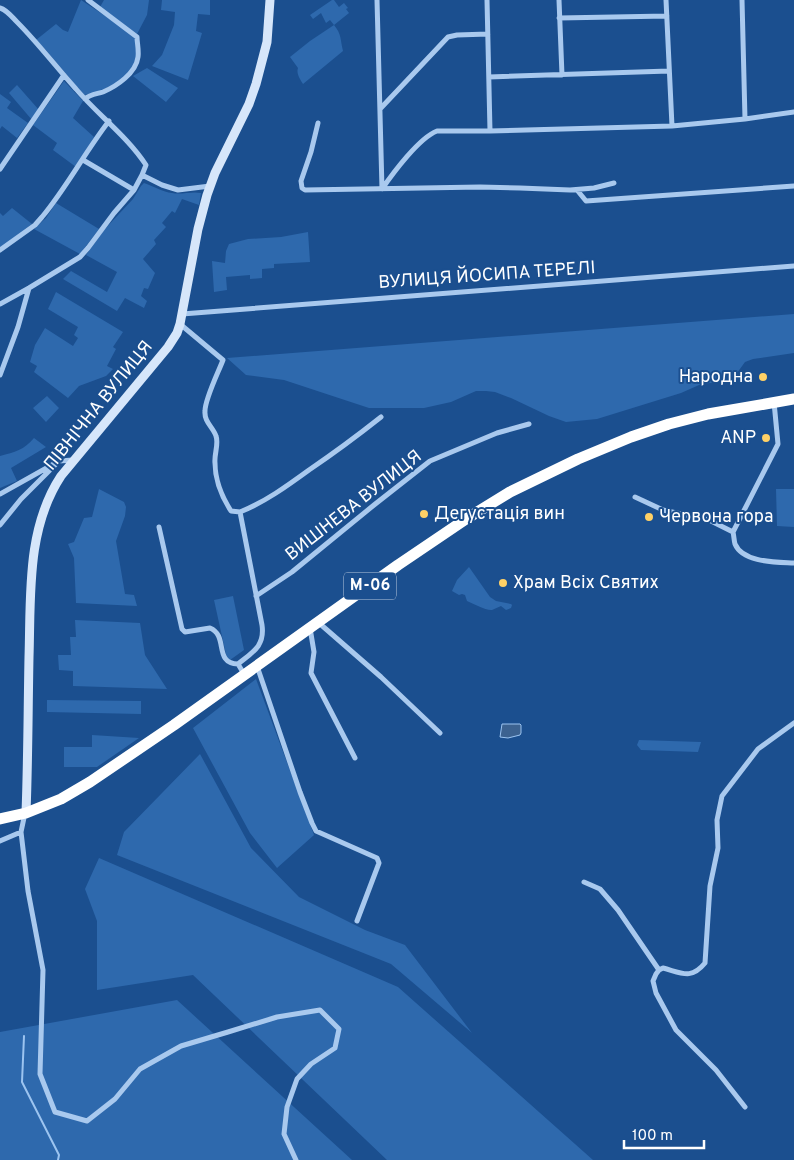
<svg xmlns="http://www.w3.org/2000/svg" width="794" height="1160" viewBox="0 0 794 1160" font-family="Overpass,sans-serif">
	<rect width="100%" height="100%" fill="#1b4f8f"/>
	<path fill="#2e69ad" d="M81,0L119,25L135,38C135,44 137,52 136,58C133,78 103,92 84,95L45,49L36,40L56,24L63,30L68,32Z
		M104,0H149L147,15L137,34L100,7Z
		M162,0H210V15L198,14L196,31L202,33L188,80L152,66L162,55L174,25L175,12L161,10Z
		M332,0H334L339,7L344,3L348,8L346,9L349,13L334,25C342,35 340,39 343,51L303,84C300,79 296,73 298,68L290,57L310,41L334,25L330,20L326,23L321,13L313,19L310,15Z
		M147,68L178,88L166,102L133,76Z
		M64,81L83,101L73,118L94,137L76,167L53,150L57,143L33,125Z
		M17,85L39,110L32,120L9,93Z
		M0,94L11,102L7,108L28,123L17,138L2,126L0,129Z
		M144,183C153,186 163,192 172,193C182,195 191,191 201,193L199,205L182,199L175,213L172,211L162,223L166,227L154,240L156,244L143,259L155,273L148,289L144,288L141,296L147,301L144,308L125,298L117,311L63,279L71,271L107,292L117,272L86,255L104,230L133,199L141,186Z
		M56,203L99,229L80,254L34,229L46,218Z
		M12,208L32,224L0,248V213L3,216Z
		M308,232L310,262L274,264V268L262,269V278L250,279V275L226,277L227,290L214,292L212,261L225,263L226,251L229,244L248,239L281,237Z
		M56,292L123,332L113,347L116,349L107,366L113,369L106,376L79,386L68,398L34,372L37,366L30,362L35,345L45,328L73,346L78,338L74,335L78,327L48,309Z
		M794,314V353L753,359L745,362L737,373L732,377L721,381L699,385L681,393L597,419L566,422L549,416L511,398L495,392L486,391H476L451,402L424,408H369L284,380L246,375L227,358Z
		M47,396L59,408L46,422L33,408Z
		M34,438L46,447L11,468L17,481L0,488V456C15,452 24,450 34,438Z
		M99,489L124,502L126,507L125,516L116,541L125,594L134,595L137,606L76,603L74,558L68,544L74,542L84,518L92,517Z
		M776,489H794V527L777,526Z
		M469,567L490,597L496,601L511,604L512,605L511,608L506,610L501,606C498,607 495,609 492,610C487,611 472,603 467,601L465,595L462,594L459,595L452,591L457,580Z
		M233,596L244,650L230,660L227,659L214,600Z
		M75,620L140,623L145,655L167,689L73,686V671L59,670L58,655H71L70,637H76Z
		M256,679L314,835L277,868L250,833L193,728Z
		M47,700L141,701V714L47,712Z
		M92,735L139,738L97,767H64V747H92Z
		M639,740L701,742L698,752L641,750L637,745Z
		M200,754L251,848L299,897L365,930L405,945L472,1033L391,964L117,855L124,832Z
		M99,858L398,987L593,1160H387L193,975L97,990V921L85,889Z
		M177,1000L352,1160H0V1032Z"/>
	<path fill="#3c6290" stroke="#9cc4f0" d="M502,724H520L521,725V733L520,735L508,738L500,737Z"/>
	<g fill="none" stroke-linecap="round" stroke-linejoin="round">
		<path stroke="#9cc4f0" stroke-width="2" d="M24,1036L22,1082L59,1155L58,1160"/>
		<path stroke="#a9c9ee" stroke-width="5" d="M377,0L382,189
			M487,0L490,131
			M559,0L562,75
			M666,0L672,126
			M742,0L745,119
			M0,8C7,10 12,17 17,22C38,43 56,67 76,89C98,115 127,136 146,165L142,175
			M559,18L667,16
			M489,77L669,71
			M85,99C90,94 97,94 103,92C117,86 136,73 138,57C139,50 137,43 137,37L88,0
			M380,109L448,37L457,35L488,34
			M318,123L311,152L301,181L302,188L305,190L480,187L520,188L570,190L594,188L614,183
			M83,160L134,190
			M0,169L64,75
			M382,189C393,173 419,138 437,131H490L672,126L745,119L794,112
			M577,190L586,201L794,186
			M0,250L35,225L42,217C67,187 85,152 109,121
			M0,304L29,288L80,257L88,248L114,213L134,190L142,175L162,185L178,190L210,186
			M182,314L794,266
			M180,324L223,360C218,373 205,399 205,411C204,422 213,427 216,436C219,444 214,454 215,463C215,479 222,497 231,511L240,512
			M0,375L18,327L29,288
			M0,494L59,461L73,460
			M635,497L663,510L709,520L733,532C734,536 734,541 735,544C743,563 777,562 794,563
			M0,525L21,499L59,461
			M159,527L182,629L185,632L210,628C229,636 213,663 238,664L244,674
			M733,532L778,444L774,402
			M256,596L292,572L374,505L430,461L497,433L529,424
			M319,623L381,677L440,733
			M310,628L314,652L311,673L355,758
			M238,664C253,652 265,646 262,625L240,512C265,502 287,486 309,470C334,453 357,436 381,417
			M257,666L300,792L312,823L316,831L377,858L379,863L357,921
			M25,813L21,832L28,891L43,970L40,1074L55,1112L87,1121L115,1099L140,1069L181,1046L228,1032L277,1017L320,1010L339,1029L335,1048L311,1064L297,1079L287,1107L284,1134L296,1160
			M0,841L21,832
			M584,882L600,889L618,910L659,970
			M745,1107L716,1070L676,1030L656,993L653,981L656,974L659,970L663,968C682,973 691,980 705,963L710,886L718,848L717,820L722,796L758,749L794,723"/>
		<path stroke="#d6e6fa" stroke-width="9" d="M26,813C28,761 28,709 29,657C31,596 26,529 61,476L168,347L177,333L180,324L198,229L207,195L215,173L249,104L256,84L267,42L270,0"/>
		<path stroke="#fff" stroke-width="11" d="M0,819L26,813L61,799L90,782L174,725L398,565L466,519L510,492L578,459L631,437L669,424L708,414L794,399"/>
	</g>
	<g fill="#ffd166" stroke="#1b4f8f" stroke-width="2">
		<circle cx="763" cy="377" r="5"/>
		<circle cx="766" cy="438" r="5"/>
		<circle cx="424" cy="514" r="5"/>
		<circle cx="649" cy="517" r="5"/>
		<circle cx="503" cy="583" r="5"/>
	</g>
	<g text-anchor="middle" dominant-baseline="central" stroke-width="4" stroke-linejoin="round" paint-order="stroke">
		<rect fill="#1b4f8f" stroke="#bbcadd" stroke-width="1" x="344" y="572.5" width="52" height="27" rx="4"/>
		<g font-size="16" font-weight="bold" fill="#fff">
			<text x="370" y="586">М-06</text>
		</g>
		<g font-size="18" fill="#fff" stroke="#1b4f8f">
			<text transform="translate(487 276) rotate(-4)">ВУЛИЦЯ ЙОСИПА ТЕРЕЛІ</text>
			<text transform="translate(99 406) rotate(-51)">ПІВНІЧНА ВУЛИЦЯ</text>
			<text transform="translate(354 506) rotate(-38)">ВИШНЕВА ВУЛИЦЯ</text>
		</g>
		<g font-size="18" fill="#fff" stroke="#1b4f8f" text-anchor="start">
			<text x="753" y="377" text-anchor="end">Народна</text>
			<text x="756" y="438" text-anchor="end">ANP</text>
			<text x="434" y="514">Дегустація вин</text>
			<text x="659" y="517">Червона гора</text>
			<text x="513" y="583">Храм Всіх Святих</text>
		</g>
	</g>
	<path d="M624 1140v8h80v-8" fill="none" stroke="#ffffff" stroke-width="2.5"/>
	<text x="632" y="1140" font-size="15" fill="#ffffff" stroke="#1b4f8f" stroke-width="4" paint-order="stroke">100 m</text>
</svg>
